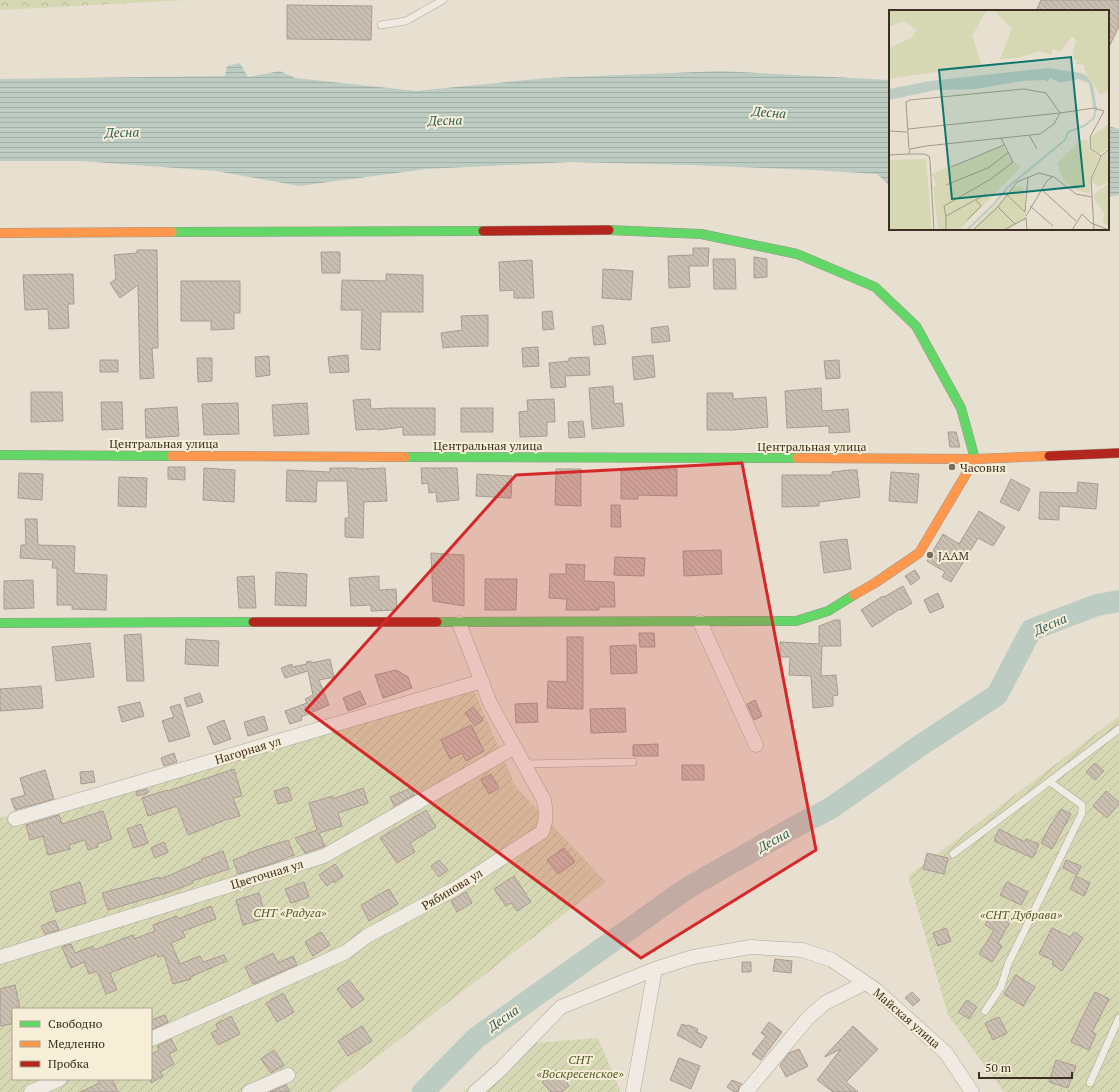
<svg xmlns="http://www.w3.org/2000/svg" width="1119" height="1092" viewBox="0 0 1119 1092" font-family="'PT Serif',serif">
	<defs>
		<pattern id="forest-crowns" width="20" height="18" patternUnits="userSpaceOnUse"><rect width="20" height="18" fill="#d6d7b3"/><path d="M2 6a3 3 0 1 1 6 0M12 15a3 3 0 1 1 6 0" fill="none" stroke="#b9b99a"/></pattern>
		<pattern id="garden-furrows" width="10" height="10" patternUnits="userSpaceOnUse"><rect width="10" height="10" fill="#d6d7b3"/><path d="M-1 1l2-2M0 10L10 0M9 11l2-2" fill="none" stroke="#b9b99a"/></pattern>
		<pattern id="water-rules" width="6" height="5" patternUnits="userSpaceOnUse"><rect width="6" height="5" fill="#bcccc2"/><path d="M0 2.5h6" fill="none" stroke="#a2b0a6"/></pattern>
		<pattern id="building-back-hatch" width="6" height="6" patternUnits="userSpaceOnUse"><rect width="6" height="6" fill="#cbbfb2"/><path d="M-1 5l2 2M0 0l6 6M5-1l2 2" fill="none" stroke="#afa499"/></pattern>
	</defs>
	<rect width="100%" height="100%" fill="#e7e0d1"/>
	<path fill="url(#forest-crowns)" d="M0,0H187L0,10Z"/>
	<path fill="url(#garden-furrows)" fill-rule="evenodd" d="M472,686L516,787L606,882L331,1092H0V818ZM13,1009H151V1079H13Z
		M1119,716V1092H1004L948,1015L908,876Z
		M598,1038L620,1090L619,1092H463L521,1044Z"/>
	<path fill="url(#water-rules)" d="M240,63L248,77L280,71L295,78L416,91L547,78L721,71L890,80V186L877,174L813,170L689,165L572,162L426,169L299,186L216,171L81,161H0V79L225,76L227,66Z
		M1108,126L1119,129V195L1108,197Z"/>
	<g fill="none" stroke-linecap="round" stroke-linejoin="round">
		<path stroke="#bcccc2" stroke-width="22" d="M423,1092L476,1038L686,889L791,829L831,808L921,745L997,695L1031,630L1097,605L1119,601"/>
	</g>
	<path fill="url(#building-back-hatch)" stroke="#a89c90" d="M1041,0H1119V26L1108,49V11H1036Z
		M287,5L372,6L371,40L287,39Z
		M693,248H709L708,266H689L690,287L669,288L668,256L693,255Z
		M137,250H157L158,348H152L154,378L140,379L138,285L120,298L110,283L116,279L114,255L137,253Z
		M321,252H340V273H322Z
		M754,257L767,259V277L754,278Z
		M713,259H735L736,289H714Z
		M532,260L534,298H514V290L500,291L499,262Z
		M603,269L633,271L631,300L602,298Z
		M73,274L74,304H68L69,328L49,329L48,309L25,310L23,275Z
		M386,274L423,275V312H381L380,350L361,349L362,310H341L342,280L386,281Z
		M181,281H240V313H234V329L211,330V321H181Z
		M552,311L554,329L543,330L542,312Z
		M488,315V346L452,347L443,348L441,333L462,330L461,316Z
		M603,325L606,344L594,345L592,327Z
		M668,326L670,341L652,343L651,328Z
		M538,347L539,366L523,367L522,348Z
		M348,355L349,372L330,373L328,357Z
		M653,355L655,377L634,380L632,357Z
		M269,356L270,375L256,377L255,357Z
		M589,357L590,375L565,376L566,387L551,388L549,363L569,361V358Z
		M197,358H212V381L198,382Z
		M100,360H118V372H100Z
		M839,360L840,378L826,379L824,361Z
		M613,386L614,404L622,403L624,426L592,429L589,388Z
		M821,388L822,411L848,409L850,432L829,433V426L787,428L785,391Z
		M31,392H62L63,421L31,422Z
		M707,393H733V399L766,397L768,427L733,430H707Z
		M370,399L371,409L389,408H435V435H403V427L378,430L377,429L356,430L353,400Z
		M554,399L555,422H547V436L520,437L519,412L528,411L527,400Z
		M101,402H122L123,429L102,430Z
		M238,403L239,434L204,435L202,404Z
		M307,403L309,434L274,436L272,405Z
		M177,407L179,436L146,438L145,409Z
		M461,408H493V432H461Z
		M583,421L585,437L569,438L568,422Z
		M948,432H956L960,447H950Z
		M168,467H185V480L168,479Z
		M204,468L235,470L234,502L203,500Z
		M330,468H358V469L385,468L387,501L364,502L363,538L345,537V518H349L347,481H317L316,502L286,501L287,470L330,472Z
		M421,468H457L459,500L437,502L436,492L429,493L428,483L422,484Z
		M556,469H581V506L555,505Z
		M651,469H677V496L638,495V499H621V471Z
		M850,470H857L860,497L819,502V506L782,507V475H832V472Z
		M891,472L919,474L917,503L889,501Z
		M19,473L43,474L42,500L18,498Z
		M477,474L512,476L511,498L476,496Z
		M119,477L147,478L146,507L118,506Z
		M1011,479L1030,489L1019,511L1000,502Z
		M1078,482L1098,484L1096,509L1059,506V520L1039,519L1040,492L1077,493Z
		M611,505H620L621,527H611Z
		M979,511L1005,527L993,546L978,538L951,582L942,577L945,572L927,561L943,534L959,544Z
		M25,519H37L38,545L75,546L74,573L107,575L106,610L72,609V605H57V568H52L53,560L20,558L21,545H26Z
		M847,539L851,569L824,573L820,542Z
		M721,550L722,574L684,576L683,551Z
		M431,553L464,555V606L433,601Z
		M615,557L645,558L644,576L614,575Z
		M566,564L585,565L584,581L614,582L615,607H599V610H566L567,599L549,598L550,574H566Z
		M915,570L920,578L911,585L905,576Z
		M276,572L307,574L306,606L275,605Z
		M254,576L256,608H239L237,577Z
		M379,576V590L396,589L397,610L371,611V605L351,606L349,578Z
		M485,579H517L516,610H485Z
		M33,580L34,608L4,609V581Z
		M903,586L912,603L901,610L900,609L872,627L861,610L883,596L884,597Z
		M938,593L944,607L930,613L924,600Z
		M835,620H840L841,646H822L821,676L836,675L838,695L833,696V706L813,708L811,676L789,675L790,657H780V642L819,644V626Z
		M639,633H654L655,647H640Z
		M141,634L144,681H127L124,635Z
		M567,637H583V709L547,708L548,681L567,682Z
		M186,639L219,641L218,666L185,664Z
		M90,643L94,677L56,681L52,647Z
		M636,645L637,673L611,674L610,646Z
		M330,659L334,677L319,680L329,705L301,717L302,720L290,724L285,711L307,703L305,699L313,695L308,671L285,678L281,668L292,664V667L307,664L306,662L311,661V663Z
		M396,670L408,677L412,688L383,698L375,675Z
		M41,686L43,708L0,711V689Z
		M360,691L366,704L348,711L343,698Z
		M200,693L203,702L187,707L184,698Z
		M755,700L762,716L754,720L747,704Z
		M140,702L144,716L122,722L118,707Z
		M537,703L538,722L516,723L515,704Z
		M180,704L190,736L169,742L162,721L174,717L170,707Z
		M473,707L483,720L475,726L465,713Z
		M625,708L626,732L591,733L590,709Z
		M264,716L268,730L248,736L244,722Z
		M224,720L231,739L214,745L207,727Z
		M471,725L484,751L466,761L462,753L450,759L441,740Z
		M658,744V756H633V745Z
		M174,753L177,762L164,766L161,758Z
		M1095,763L1104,771L1095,780L1086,772Z
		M682,765H704V780H682Z
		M234,769L242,796L233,798L240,816L230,819V818L188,835L177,806L148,816L142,798L167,790L168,791Z
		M45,770L54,799L15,810L11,799L25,795L20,778Z
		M93,771L95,782L81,784L80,772Z
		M491,774L499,788L489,794L481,780Z
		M288,787L292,800L278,804L274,791Z
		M363,788L368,803L338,813L342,826L319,833L325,846L305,853L295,838L317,830L309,803L333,796V799Z
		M411,788L414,795L394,806L390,797Z
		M147,789L148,793L137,796L136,792Z
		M1106,791L1119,802V804L1107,818L1093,806Z
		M1061,809L1071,814L1052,849L1041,843L1051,824V825Z
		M426,810L436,827L410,843L415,852L397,863L380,838Z
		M103,811L112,839L97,844L98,847L88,850L85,840L69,845L70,849L48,855L43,836L30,840L26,825L59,815L62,824Z
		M141,824L148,843L134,848L127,829Z
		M999,829L1025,842L1026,839L1039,844L1033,858L994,841Z
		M288,840L294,855L274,863L238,874L233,860L249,854L248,853L263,848Z
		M164,842L168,852L155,858L151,848Z
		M564,848L575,862L558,874L547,860Z
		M223,851L229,869L192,881L193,883L170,892L145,899L108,910L102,893L160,877L161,879L202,861V859Z
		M927,853L948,858L944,874L923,869Z
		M439,860L448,870L439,877L431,866Z
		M1066,860L1081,866L1077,875L1063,868Z
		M335,864L343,876L334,883L333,881L327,886L319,875Z
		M514,876L531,902L517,911L511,903L506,906L494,889Z
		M1076,876L1090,883L1084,896L1070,889Z
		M80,882L86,903L56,912L50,892Z
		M304,882L309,897L291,903L285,889Z
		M1007,882L1028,892L1021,905L1000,895Z
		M389,889L398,904L369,921L361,905Z
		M466,892L472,903L457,912L451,901Z
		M259,893L266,918L243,925L236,900Z
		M211,906L216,919L183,931L185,937L171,943L180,964L200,956L203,962L224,955L227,961L190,977L191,979L173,984L164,955L158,957L157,954L110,973L117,990L106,994L97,971L89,974L84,962L71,968L62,947L71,944L75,953L93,946L94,950L133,935L134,939L155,931L153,925L177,916L178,919Z
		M993,911L1011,921L998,943L1002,946L992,962L979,954L994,930L985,925Z
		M55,920L59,930L45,934L41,926Z
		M946,928L951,941L938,946L933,933Z
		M1052,928L1070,937L1074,932L1083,938L1062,971L1052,964L1054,961L1039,954Z
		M321,932L330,945L313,956L305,942Z
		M273,953L278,963L293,956L297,965L253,984L245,967Z
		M775,959L792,961L791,973L773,971Z
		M742,962H751V972H742Z
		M1016,975L1035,987L1023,1006L1004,994Z
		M349,980L364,999L352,1008L337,989Z
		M15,985L20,1009H13V1016L11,1017L12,1024L0,1026V989Z
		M912,992L920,1000L913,1006L905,998Z
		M1095,992L1109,999L1092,1032L1096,1034L1089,1050L1071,1042L1082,1018Z
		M283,993L294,1012L277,1022L266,1003Z
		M967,1000L977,1007L969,1019L958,1012Z
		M165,1015L168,1022L151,1030V1020Z
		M231,1016L240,1034L218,1045L211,1033L218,1029L216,1024Z
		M999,1017L1007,1033L993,1040L985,1023Z
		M769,1022L782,1032L761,1060L752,1054L766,1036L761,1033Z
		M682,1024L687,1026L688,1025L698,1029L697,1032L707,1037L701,1048L677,1035Z
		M362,1026L372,1041L348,1056L338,1041Z
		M853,1026L878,1049L846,1082L858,1092H833L817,1080L841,1049L825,1057V1056Z
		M171,1039L177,1050L169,1054L174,1064L160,1072L163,1076L151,1083V1054L159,1050L157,1046Z
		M799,1049L808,1066L786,1077L780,1065L789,1053Z
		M274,1050L284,1065L271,1073L261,1059Z
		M679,1058L700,1066L691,1089L670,1080Z
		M1056,1060L1076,1066L1068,1088L1049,1082Z
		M556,1070L569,1086L562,1092H551L542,1082Z
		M98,1079H112L118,1092H80L100,1083Z
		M732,1080L742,1084L739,1087L738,1092H734L727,1087Z
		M286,1085L290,1092H270Z"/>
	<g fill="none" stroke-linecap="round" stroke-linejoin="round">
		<defs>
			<path id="lane" d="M381,25L406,21L443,0
				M524,764L633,762
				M953,854L1119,729
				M985,1011L1001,987L1008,964L1082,813V805L1050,782
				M1090,1083L1119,1018"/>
			<path id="street" d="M700,622L756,745
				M15,819L482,681
				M0,957L324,856L515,747
				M151,1039L346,952L367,936L456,888L542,832C547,819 546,813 544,800L490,703L459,623
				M31,1092L60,1079
				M249,1092L288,1075
				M475,1092L499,1071L561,1007L655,969L693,957L751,947L802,950L832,960L876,990L946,1053L972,1092
				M633,1092L655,969
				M746,1092L807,1019L825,1003L865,983"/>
			<path id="fast" d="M609,230L701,234L797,254L875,287L916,326L961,408L975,459H973
				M172,232L483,231
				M0,455L172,456
				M405,457L797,458
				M437,622L796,621L828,611L854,595
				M0,623L253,622"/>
			<path id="slow" d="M0,233L172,232
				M172,456L405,457
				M797,458L973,459
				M854,595L875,583L919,553L975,459L1049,456"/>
			<path id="jam" d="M483,231L609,230
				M1049,456L1119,453
				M253,622H437"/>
		</defs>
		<use href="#lane" stroke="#ada599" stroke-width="8"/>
		<use href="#street" stroke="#ada599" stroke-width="15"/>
		<use href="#fast" stroke="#9c958a" stroke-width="10"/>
		<use href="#slow" stroke="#9c958a" stroke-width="10"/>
		<use href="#jam" stroke="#9c958a" stroke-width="10"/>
		<use href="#lane" stroke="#efebe3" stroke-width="7"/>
		<use href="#street" stroke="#efebe3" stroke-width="14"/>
		<use href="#fast" stroke="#63d668" stroke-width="9"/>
		<use href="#slow" stroke="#ff974d" stroke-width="9"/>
		<use href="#jam" stroke="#b3261e" stroke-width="9"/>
	</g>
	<path fill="#d62828" fill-opacity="0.2" stroke="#d62828" stroke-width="3" stroke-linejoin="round" d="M742,463L816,850L641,958L306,710L516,475Z"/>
	<g fill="#786c5e" stroke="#f7eed8" stroke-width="1.5">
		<circle cx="952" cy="467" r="4"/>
		<circle cx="930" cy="555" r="4"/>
	</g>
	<g text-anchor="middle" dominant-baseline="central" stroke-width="4" stroke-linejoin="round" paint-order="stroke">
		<g font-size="12" fill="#3d2e20" stroke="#f7eed8">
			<text x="164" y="443">Центральная улица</text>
			<text x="488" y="445">Центральная улица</text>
			<text x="812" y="446">Центральная улица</text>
			<text transform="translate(248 750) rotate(-17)">Нагорная ул</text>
			<text transform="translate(267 874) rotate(-17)">Цветочная ул</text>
			<text transform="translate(452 889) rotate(-31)">Рябинова ул</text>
			<text transform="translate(907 1018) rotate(41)">Майская улица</text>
		</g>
		<g font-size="12" fill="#3d2e20" stroke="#f7eed8" text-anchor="start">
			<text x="960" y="467">Часовня</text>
			<text x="938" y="555">JAAM</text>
		</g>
		<g font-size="12" font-style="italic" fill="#4d5a26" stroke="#f7eed8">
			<text x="290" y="912">СНТ «Радуга»</text>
			<text x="1021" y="914">«СНТ Дубрава»</text>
			<text x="580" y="1059">СНТ<tspan x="580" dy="14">«Воскресенское»</tspan></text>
		</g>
		<g font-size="13" font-style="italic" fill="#2f5d5a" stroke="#f7eed8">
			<text transform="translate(769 112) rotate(5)">Десна</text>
			<text transform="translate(445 120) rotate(-2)">Десна</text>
			<text transform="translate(122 132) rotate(-2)">Десна</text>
			<text transform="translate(1050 624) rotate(-24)">Десна</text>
			<text transform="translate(773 840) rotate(-29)">Десна</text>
			<text transform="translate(503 1018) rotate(-35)">Десна</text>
		</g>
	</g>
	<g transform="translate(889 10)">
		<rect width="220" height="220" fill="#e7e0d1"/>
		<path d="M37,149L43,220H0V150ZM220,173V216L213,212L216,205L205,189V184Z" fill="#d6d7b3"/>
		<path d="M0,0H98L83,26L93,55L0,69V38L22,28L28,20L14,11L0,17ZM105,0H220V81L211,85L196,61L195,55L187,54L188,50L184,49V43L187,30L183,26L171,42L164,39L162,45L151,41L129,48L111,49L123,19ZM44,176L49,177L54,220H49Z" fill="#d6d7b3"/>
		<path d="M220,114V137L210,144L205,141L201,127ZM192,130H198L203,141L210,147L201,169V184L184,179L174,169L168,153ZM114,136L120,147L132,157L70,220H50L46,186L48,176L42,164ZM220,140V172L209,177L203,172V167L213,147ZM133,176L136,182L137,209L118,220H83L124,177Z" fill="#d6d7b3"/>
		<path d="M159,58L193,63L198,66L204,75L208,101H205L200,73L189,69L171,73L161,68L158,72L155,70L133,71L87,79L47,80L0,90V79L41,71Z" fill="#bcccc2"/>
		<path fill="none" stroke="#bcccc2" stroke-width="2" d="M78,220L105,194L119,177L176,130L179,122L195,116L205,108L207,97"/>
		<path fill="none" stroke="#a3998a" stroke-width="1" d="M19,119L171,103L157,83L135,79L21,90L17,92L20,139M0,121L18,122M140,125L148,139M20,144H35L40,146L41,151L45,220M0,145L20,144L21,139L37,136L151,124L165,114L171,103L205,98L215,101L201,127L202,139L212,146M62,157L115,135M57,175L99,158L120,142M152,179L187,211M97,184L57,206L55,196L102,169L124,152L112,128M118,185L136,202L139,167M141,196L164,216M109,197L126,214M57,206V220M137,206L158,171L164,166M137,208L138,220M78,210L92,196L87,190M84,220L109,197L128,172L150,163L165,167L187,184L203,187M115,220L137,208M183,220L193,204L202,213L220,220M205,220L202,169L212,146L220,139"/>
		<path fill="#0f766e" fill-opacity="0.15" stroke="#0f766e" stroke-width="2" d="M182,47L195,176L63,189L50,60Z"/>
		<rect width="220" height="220" fill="none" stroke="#3d2e20" stroke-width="2"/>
	</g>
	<rect x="12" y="1008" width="140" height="72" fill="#f7eed8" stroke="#ada18e"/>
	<rect x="20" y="1021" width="20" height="6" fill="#63d668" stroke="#ada18e"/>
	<text x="48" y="1028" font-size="12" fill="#3d2e20">Свободно</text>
	<rect x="20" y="1041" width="20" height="6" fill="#ff974d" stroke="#ada18e"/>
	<text x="48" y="1048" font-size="12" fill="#3d2e20">Медленно</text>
	<rect x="20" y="1061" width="20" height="6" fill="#b3261e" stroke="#ada18e"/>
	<text x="48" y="1068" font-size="12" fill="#3d2e20">Пробка</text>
	<path d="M979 1072v6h93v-6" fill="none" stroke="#3d2e20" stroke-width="2"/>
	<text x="985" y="1072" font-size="12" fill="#3d2e20" stroke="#f7eed8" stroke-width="3" paint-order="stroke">50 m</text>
</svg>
